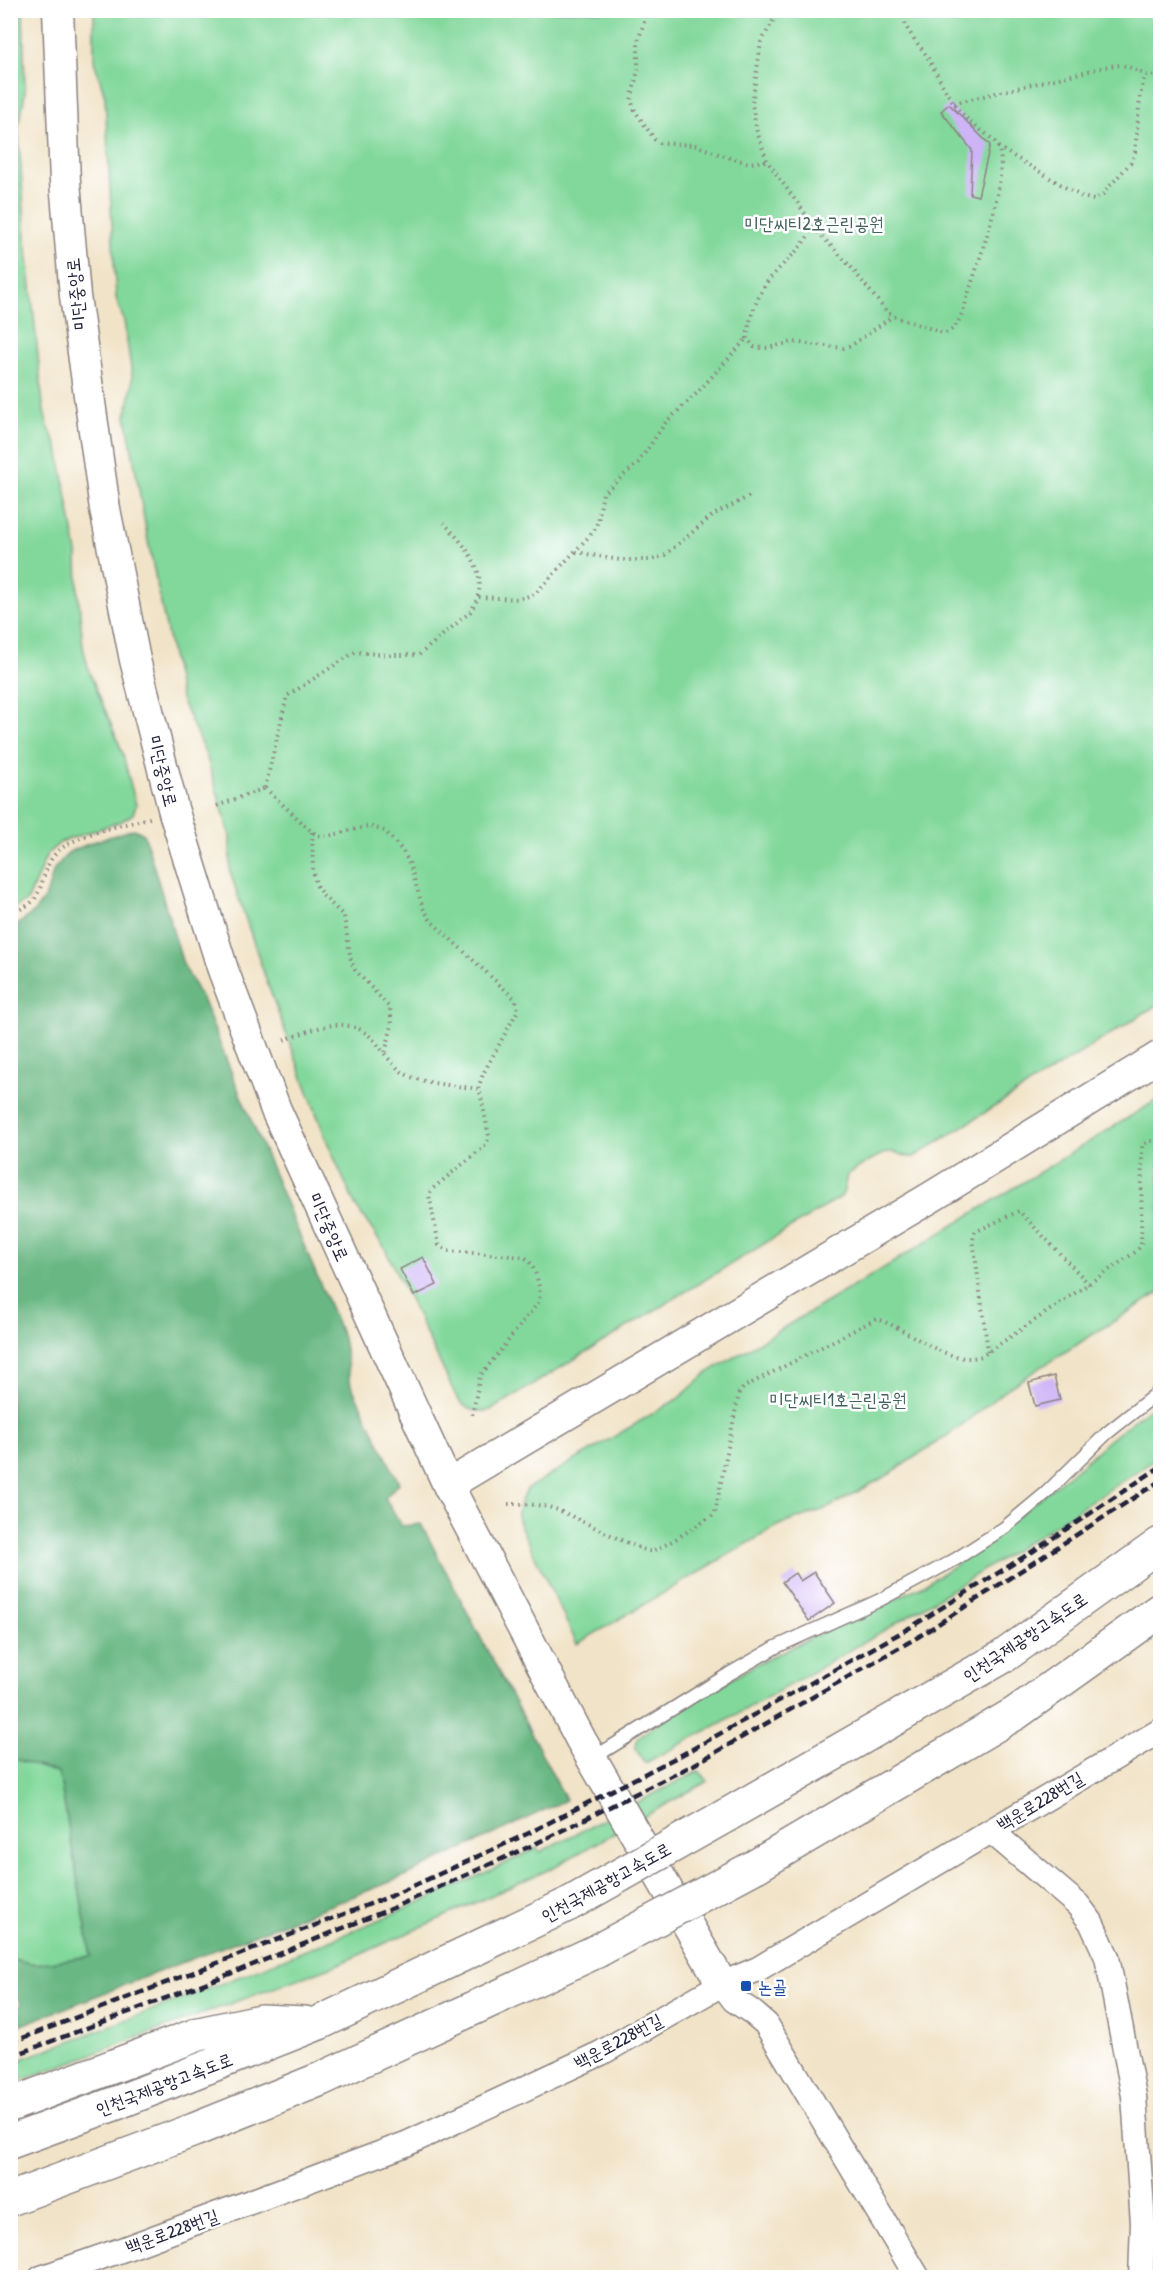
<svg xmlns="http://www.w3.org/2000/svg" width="1171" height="2288" viewBox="0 0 1171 2288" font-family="'Patrick Hand','Poor Story',sans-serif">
	<rect width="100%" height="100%" fill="#fff"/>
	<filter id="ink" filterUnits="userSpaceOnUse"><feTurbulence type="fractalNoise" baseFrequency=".0167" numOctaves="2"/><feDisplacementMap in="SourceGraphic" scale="12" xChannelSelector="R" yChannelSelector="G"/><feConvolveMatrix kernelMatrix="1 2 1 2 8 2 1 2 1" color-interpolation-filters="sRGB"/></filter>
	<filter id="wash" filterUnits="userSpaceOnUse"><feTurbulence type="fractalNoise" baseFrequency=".008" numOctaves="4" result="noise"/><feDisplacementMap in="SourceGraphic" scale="24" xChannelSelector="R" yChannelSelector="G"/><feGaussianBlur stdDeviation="1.35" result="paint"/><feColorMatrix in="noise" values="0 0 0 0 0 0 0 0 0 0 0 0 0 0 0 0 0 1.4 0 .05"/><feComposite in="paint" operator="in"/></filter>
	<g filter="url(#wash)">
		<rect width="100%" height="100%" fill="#f1e3c7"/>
		<path fill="#82d89b" stroke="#527d6b" stroke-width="1.5" d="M23,11L25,94L18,128L26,238L43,405L47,424L58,448L77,553L78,591L83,647L89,671L122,751L136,805L133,814L122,821L61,842L47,854L28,900L11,910L10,11Z
			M94,11H1160V1003L914,1157C905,1158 899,1152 891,1152C880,1152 857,1169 847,1175L844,1191L841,1197L491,1410C475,1413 467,1411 457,1398L384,1247L355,1205L328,1144L269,988L230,872V835L206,755L181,699L148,541L126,416L132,387V375L124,321L116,298L105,96L94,61Z
			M1160,1098V1292L1008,1388L957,1429L886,1476L828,1508L779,1525L577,1644L518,1521C517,1508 520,1500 528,1488L679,1398L707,1373L879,1271Z
			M1160,1400V1456C994,1567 823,1671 645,1763L636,1749L637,1738L666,1718L760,1662L920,1587L957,1564L1080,1466L1110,1439Z
			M10,1756L11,1758L59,1773L91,1956L36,1964L11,1959Z
			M699,1771L708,1781L550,1869L339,1964L11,2084V2063C188,1997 367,1931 537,1848L540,1852Z"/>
		<path fill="#69b883" stroke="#466d5f" stroke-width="1.5" d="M134,829L144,834L183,964L203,1001L238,1089L343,1338L351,1385L399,1483L385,1498L402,1526L421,1524L566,1800L398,1879L11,2029V2013L21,2004L11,1984V1959L36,1964L91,1956L59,1773L11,1758V944L18,924L34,912L46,896L54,869L69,852L93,842Z"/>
		<g id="blocks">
			<path fill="#ceb4f7" d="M949,104L990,145L978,196L970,194L972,150L941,111Z
				M423,1257L437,1285L414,1296L400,1269Z
				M1054,1376L1060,1400L1035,1406L1029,1383Z
				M814,1572L835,1603L809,1621L782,1582L795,1573L800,1581Z"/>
		</g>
	</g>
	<g filter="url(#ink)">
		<use href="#blocks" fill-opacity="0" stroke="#8a8281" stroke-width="1.5"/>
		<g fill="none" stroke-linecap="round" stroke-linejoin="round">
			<defs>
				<path id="service" d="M593,1758L729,1674L776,1647L878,1601L956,1559L1004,1528L1046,1493L1107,1433L1160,1391"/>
				<path id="minor" d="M991,1831L1078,1905L1091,1922L1107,1957L1134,2096L1143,2223L1141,2278
					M722,1984L734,2000L752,2012L766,2024L918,2278
					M41,2278L124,2249L406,2144L601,2053L722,1984L758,1969L1160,1731"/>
				<path id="tertiary" d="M58,10L65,182L75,296L105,509L135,660L174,812L223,970L276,1110L448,1485L581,1740L722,1984
					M448,1485L933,1196L1160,1056"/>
				<path id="motorway" d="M727,1815L1004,1656L1160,1544
					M756,1866L1016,1713L1160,1610
					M10,2105L199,2034L261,2021L305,2023
					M10,2142L119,2102L319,2023L569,1904
					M10,2199L194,2130L321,2079L597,1951"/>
			</defs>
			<use href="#service" stroke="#8a8281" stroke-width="15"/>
			<use href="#minor" stroke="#8a8281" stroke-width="27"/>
			<use href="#tertiary" stroke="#8a8281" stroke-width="33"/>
			<use href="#motorway" stroke="#8a8281" stroke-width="36"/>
			<path stroke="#8a8281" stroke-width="4" stroke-dasharray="1.5 4.5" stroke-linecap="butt" d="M648,10L638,41V70L631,100L635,111L655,140L660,143L695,145L727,157L749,163L767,161
				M779,10L761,42L752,104L757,132L767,161L819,233L850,266L886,311L893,316L943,333C961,332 966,299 971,285C980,258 1010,173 998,147C993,136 976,128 968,120C950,102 940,80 928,58C922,48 913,39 907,28C904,23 904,16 904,10
				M954,103L1105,67C1114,65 1122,64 1131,68C1142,73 1148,78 1160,74
				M998,147L1082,197L1094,200L1103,194L1131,162L1135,152L1140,96L1145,75
				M813,226C805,247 786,260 771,277C758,293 749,318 747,338L754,347L768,348L792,342L843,348L852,345L893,316
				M576,552L620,560H652L665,555L713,515L750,496
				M479,597L519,599L535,594L594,531L598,521L603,493L638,463L666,422L697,393L747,338
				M265,788L312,832L320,836H328L369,826L385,831L402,850L409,862L423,908L431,921L516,1000L518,1010L483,1074L478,1089
				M265,788L287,696L355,652L388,655H419L470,612C494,577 468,549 444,523
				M217,806L265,788
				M312,832L313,872L316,885L323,896L344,916L351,961L355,970L390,1008L392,1025L385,1053
				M10,915C19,909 31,906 36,897C43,885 44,870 52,858C68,834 126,825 153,817
				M284,1040C317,1028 351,1011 377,1044C385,1054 394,1067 405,1074C426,1085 455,1085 478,1089L480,1092L489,1136L486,1145L431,1190L429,1195L439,1245L448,1251L524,1257C535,1263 543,1292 538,1303L480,1376L472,1416
				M988,1352L973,1239L975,1232L1019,1211L1089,1284
				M508,1504C525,1504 542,1504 558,1510C573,1516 644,1553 651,1551C665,1548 698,1524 712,1516L715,1512L739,1393L744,1387L876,1319C910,1328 946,1367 982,1356L1137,1251L1141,1245L1142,1146L1148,1141H1160"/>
			<use href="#service" stroke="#fff" stroke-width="12"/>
			<use href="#minor" stroke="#fff" stroke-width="24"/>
			<use href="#tertiary" stroke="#fff" stroke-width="30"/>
			<use href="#motorway" stroke="#fff" stroke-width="33"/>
			<path stroke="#22223b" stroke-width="4.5" stroke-dasharray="9 4.5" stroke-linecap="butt" d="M10,2043L391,1896L529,1833L689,1751L911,1627L1035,1550L1160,1467
				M10,2057L240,1970L395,1907L535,1844L695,1764L918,1637L1160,1481"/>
			<defs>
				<path id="motorway-bridge" d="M569,1904L727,1815
					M597,1951L756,1866"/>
			</defs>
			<use href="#motorway-bridge" stroke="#8a8281" stroke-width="36" stroke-linecap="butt"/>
			<use href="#motorway-bridge" stroke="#fff" stroke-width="33"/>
		</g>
	</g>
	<rect fill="#1a4fb4" stroke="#fff" stroke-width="2" x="740" y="1980" width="12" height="12" rx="3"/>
	<g text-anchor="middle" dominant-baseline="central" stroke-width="5" stroke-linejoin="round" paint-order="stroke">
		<g font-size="18" fill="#44625d" stroke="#fff">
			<text x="814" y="223">미단씨티2호근린공원</text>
			<text x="838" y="1399">미단씨티1호근린공원</text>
		</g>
		<g font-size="18" fill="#22223b" stroke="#fff">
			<text transform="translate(76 294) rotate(-96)">미단중앙로</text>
			<text transform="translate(163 771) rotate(76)">미단중앙로</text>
			<text transform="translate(329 1227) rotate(66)">미단중앙로</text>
			<text transform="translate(1025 1637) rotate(-34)">인천국제공항고속도로</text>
			<text transform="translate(1040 1801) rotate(-31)">백운로228번길</text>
			<text transform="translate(606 1882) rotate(-29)">인천국제공항고속도로</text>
			<text transform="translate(618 2041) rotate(-28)">백운로228번길</text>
			<text transform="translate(164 2084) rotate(-21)">인천국제공항고속도로</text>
			<text transform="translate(172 2231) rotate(-20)">백운로228번길</text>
		</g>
		<g font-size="18" fill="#164399" stroke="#fff" text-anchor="start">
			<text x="758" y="1986">논골</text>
		</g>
	</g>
	<rect width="1171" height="2288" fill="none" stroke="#fff" stroke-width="36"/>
</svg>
